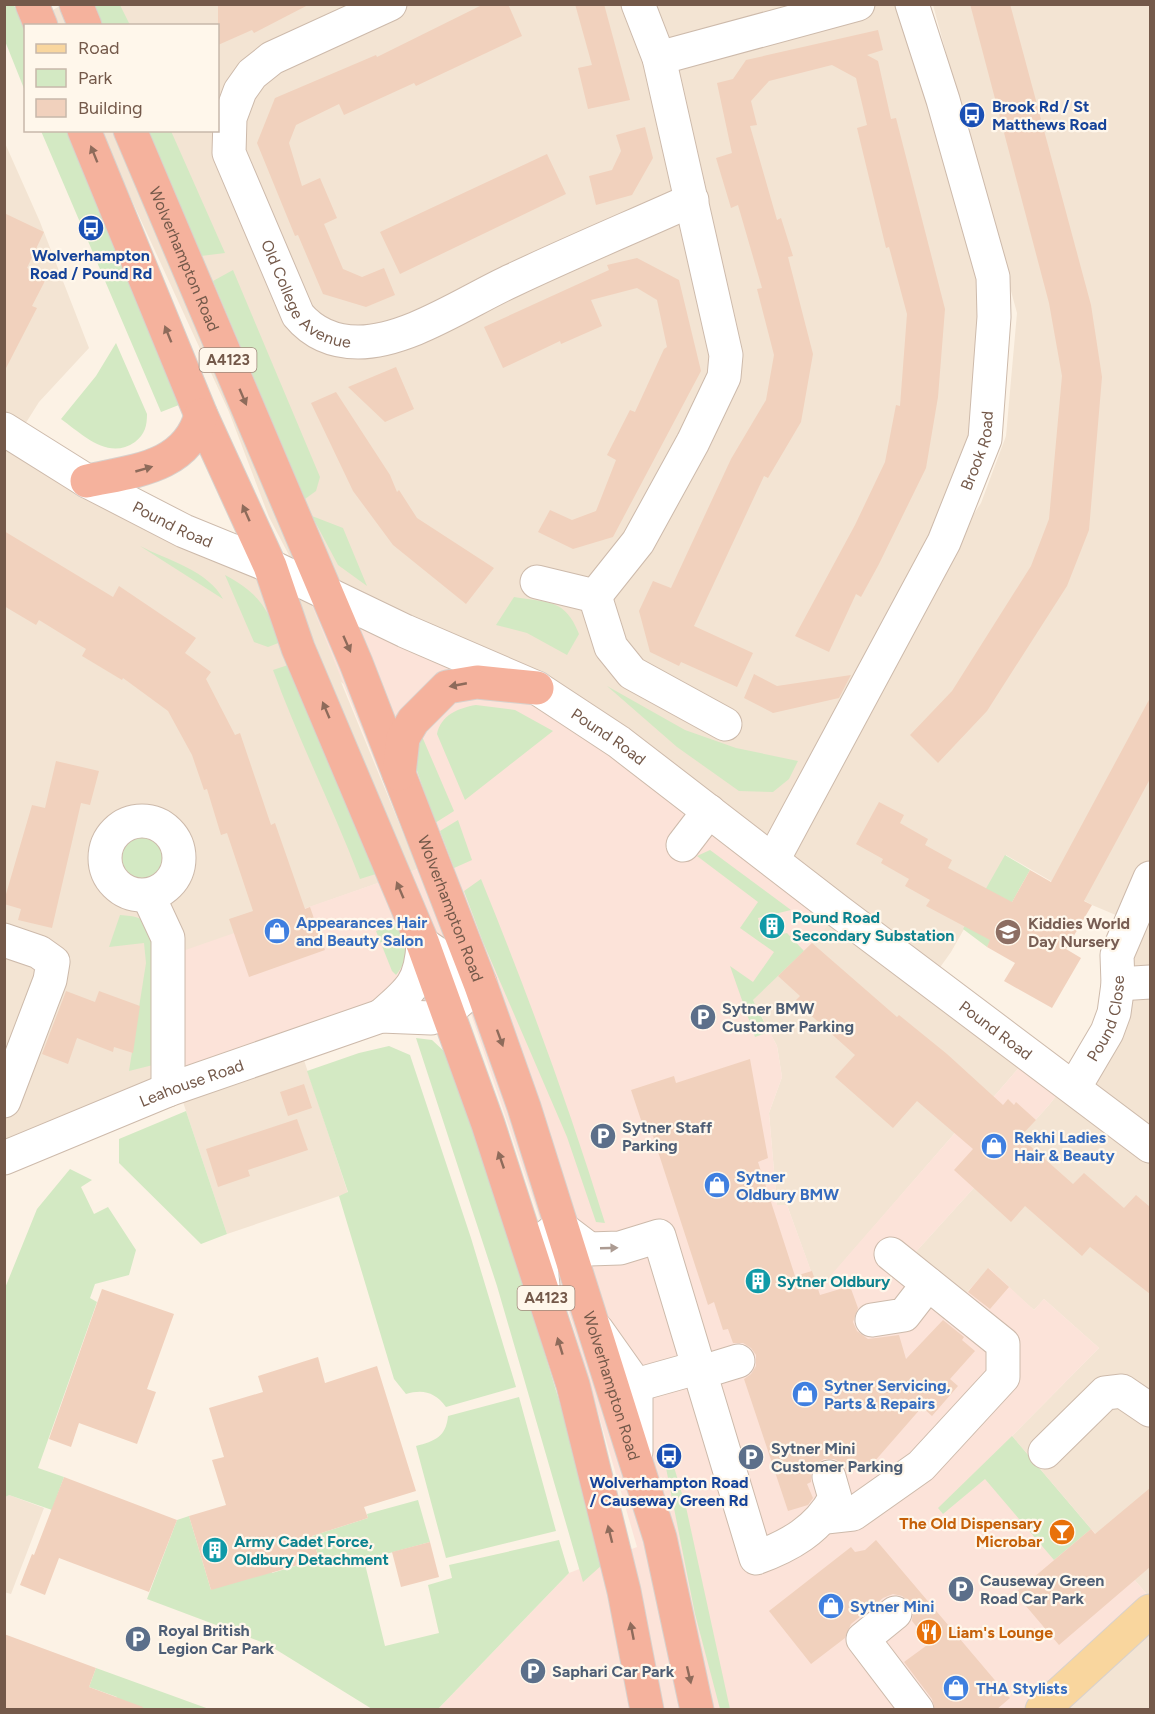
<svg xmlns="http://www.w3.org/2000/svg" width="1155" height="1714" viewBox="0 0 1155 1714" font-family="Figtree,sans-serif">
	<rect width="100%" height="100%" fill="#fcf2e5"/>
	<path fill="#f3e4d3" d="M63,4L912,5L993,277L989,403L892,640L981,503L1006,436L1017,313L933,5H1150V1598L1012,1436L1099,1348L1044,1299L1034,1310L988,1269L962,1298L913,1255L1049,1105L1066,1083L1073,1088L1130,921L1092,905L1006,855L951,952L931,980L1030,1055L972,1122L967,1119L818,1291L787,1205L777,1206L769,1113L782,1077L777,1046L753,1000L341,682L418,869L236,933L168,1090L5,1158L4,141L40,222L89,348L39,402L17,437L302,580L269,517L229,412L100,131L218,130V26L53,25L48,13Z
		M299,1045L348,1193L227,1234L178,1087Z
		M4,1448L9,1495L44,1508L11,1594L4,1592Z
		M1150,1611V1709L1042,1710Z"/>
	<path fill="#fce3d9" d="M302,581L537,688L838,911L822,933L753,1000L777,1046L782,1077L769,1113L777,1205H787L818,1290L968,1118L972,1122L1030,1055L1066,1083L1049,1105L913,1255L962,1298L989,1268L1034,1310L1044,1299L1099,1348L1012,1436L1150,1598L1042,1709H438L569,1573L637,1547L555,1264L465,996L168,1090V956L418,869Z"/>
	<path fill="#d3e9c3" d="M4,5H14L25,31V91L5,41Z
		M94,5H120L130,25H103Z
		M41,131H68L184,403L161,412Z
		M147,131H171L225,253L201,256Z
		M233,270L320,477L316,491L305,499L213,281Z
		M116,343L147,414C147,426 145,434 135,442C108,461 82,434 61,419L96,376Z
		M312,516L343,528L367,586L338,565Z
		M140,546C167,560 209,571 223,599Z
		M225,575C259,593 267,608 281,642L268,647L254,642Z
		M514,597C548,603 565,598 579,634L567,655L527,633L496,625Z
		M294,663L379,873L360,879C333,808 299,741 273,670Z
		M607,686L685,730L736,748L798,761L789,779L773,792L739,791L677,747Z
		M476,705L515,710L553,731L465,800L437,734C441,715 458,708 476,705Z
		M421,734L454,811L435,823L414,762Z
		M458,820L472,860L454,868L440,831Z
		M122 858a21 21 0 1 1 42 0a21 21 0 1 1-42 0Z
		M710,850L791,910L758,918L763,938L787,933L804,951L753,1000L769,1032L755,1037L730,966L753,982L774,952L740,928L758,902L697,856Z
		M1005,855L1030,870L987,947L963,929Z
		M481,879C527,992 569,1106 605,1223L596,1222L567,1137L483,942L464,891Z
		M120,915C135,916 143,917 153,929L157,1064L129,1071L146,963L144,943L109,947Z
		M398,923C405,943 411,957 396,975L392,971L376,931Z
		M416,1038L432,1040L446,1053C505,1219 556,1387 605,1556L602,1565L583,1582L497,1286Z
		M389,1046L410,1055L471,1238L516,1387L446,1407C435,1392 423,1389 406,1394L394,1379L339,1196L348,1192L307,1071L359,1053Z
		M186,1111L227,1234L201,1244L119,1163V1139Z
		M70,1169L92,1180L81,1187L94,1214L108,1207L136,1250L129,1275L95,1284L90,1298L97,1302L38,1468L64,1477L52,1510L9,1495L5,1497V1288L37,1209Z
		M519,1397L556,1531L446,1558L416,1446C435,1441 446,1437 448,1416Z
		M1012,1436L1091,1529L1054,1560L985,1479L943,1514L938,1508Z
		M674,1467L686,1507L730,1709H720L695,1614L666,1468Z
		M418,1500L430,1542L364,1560L385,1646L439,1633L428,1585L452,1578L449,1565L559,1540L569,1573L438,1709H372L267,1644L147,1599L177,1520L189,1516L211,1590L266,1555L272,1573L319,1559L312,1536L368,1518L367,1514Z
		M96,1668L209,1709H112L117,1697L89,1687Z"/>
	<path fill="#f1d1bd" d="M218,4H310L254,33L252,30L218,45Z
		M484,4H508L522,36L416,86L414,83L344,115L339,104L296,125L289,143L302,186L320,178L337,218L324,224L343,269L362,277L384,268L395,295L366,307L323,294L298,235L295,236L257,143L275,98L376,55L377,57Z
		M575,4H604L630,100L588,109L578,68L592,65Z
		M970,4H1010L1091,305L1102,377L1089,530L1067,586L987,711L938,763L910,735L952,691L1031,566L1049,519L1062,376L1049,303Z
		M878,30L883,50L867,55L878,61L891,119L896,118L945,309L938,397L926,468L879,564L861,597L856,594L829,652L795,636L855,525L885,462L896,405L900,406L907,314L889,247L886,248L857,128L867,125L856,78L832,65L769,81L751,101L757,125L750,126L777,220L781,218L793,256L788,257L813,354L801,422L768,478L764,476L694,626L753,653L737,687L681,662L679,666L650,652L639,611L653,581L671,588L731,459L766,400L774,355L757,289L762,288L738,205L731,208L716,158L732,153L717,83L733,79L746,60Z
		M645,127L653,158L632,195L596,205L589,176L612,170L621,151L616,135Z
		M547,154L566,194L400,274L380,232Z
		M4,213L44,232L27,268L47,277L32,306L37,308L4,372Z
		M637,258L679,280L701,371L613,537L573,549L538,532L550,510L572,520L596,511L616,460L607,455L630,410L635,412L664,349L667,347L657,300L637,288L591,300L602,326L561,344L560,341L503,368L484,327L609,270L607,265Z
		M396,367L414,409L385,422L348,387Z
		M336,392L390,475L397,492L399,490L417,518L494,568L466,604L393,545L353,491L311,403Z
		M4,531L113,597L119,586L196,638L185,653L211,672L206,679L235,735L240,733L271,825L275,823L305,909L310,907L325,950L249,977L229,919L253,911L227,833L221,835L207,789L204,790L192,755L168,711L123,678L122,680L82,656L86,649L39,620L36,625L4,606Z
		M754,674L777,686L851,675L839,698L773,713L744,698Z
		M1150,698V779L1084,901L1092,905L1066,949L1081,958L1052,1008L1004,981L1015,963L987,947L990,940L926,906L930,900L905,886L909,879L881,863L883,859L856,844L879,802L904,815L900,823L928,839L925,845L952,860L948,868L1012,902L1030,870L1051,882Z
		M56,761L99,771L90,805L81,803L52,928L18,920L21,909L4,904V901L32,805L45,808Z
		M812,943L897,1017L899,1015L947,1054L1003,1105L1008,1099L1014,1105L1016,1102L1036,1120L1020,1137L1073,1184L1084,1173L1124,1208L1136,1195L1150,1207V1294L1090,1247L1082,1256L1025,1206L1011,1222L954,1170L973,1149L917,1101L893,1128L835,1077L855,1055L795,1001L800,996L778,976Z
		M66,991L95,1002L99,991L140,1006L133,1053L114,1047L113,1052L77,1038L68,1064L42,1054Z
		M750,1059L768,1158L758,1162L795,1276L812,1271L820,1295L850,1286L858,1308L853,1322L857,1331L868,1339L899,1335L906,1359L943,1320L964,1337L962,1340L975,1351L950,1379L958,1386L932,1416L922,1407L874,1462L847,1471L842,1463L834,1459H824L816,1464L811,1472V1482L807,1484L813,1498L808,1505L788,1511L744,1379L751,1374L756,1366V1355L751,1348L743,1343H733L728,1329L723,1330L714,1302L708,1305L650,1127L644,1129L631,1090L674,1076L676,1083Z
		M304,1084L312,1108L288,1116L280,1092Z
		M297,1119L308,1150L248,1170L250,1176L218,1187L206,1149Z
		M988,1268L1009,1287L990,1309L968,1292Z
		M102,1289L174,1314L147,1389L156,1392L137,1444L79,1423L71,1447L49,1439Z
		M318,1357L325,1383L377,1366L416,1491L364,1507L368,1518L312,1536L319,1559L211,1590L189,1516L226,1505L212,1460L224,1457L209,1408L263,1392L258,1376Z
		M64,1477L177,1520L149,1592L59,1558L45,1595L20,1585L32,1554L34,1555Z
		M1150,1488V1567L1059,1645L1015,1593L1091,1529L1095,1534Z
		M876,1540L1010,1698L996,1710H935L932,1699L904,1662L930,1643L912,1621L913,1609L910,1602L902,1596L893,1594L883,1598L851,1624L845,1638L811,1664L769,1611L851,1547L855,1552L865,1550Z
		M430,1542L439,1577L401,1587L392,1552Z
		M4,1634L96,1668L89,1687L143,1707L142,1710H4Z"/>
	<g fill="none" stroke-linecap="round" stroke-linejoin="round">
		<defs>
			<g id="minor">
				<path id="s1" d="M390,4L272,58L252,74L240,91L230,118L229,153L298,315C313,333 333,342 358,342C408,342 467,301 513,280C572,252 632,227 692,200"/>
				<path d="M659,58L858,4"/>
				<path id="s2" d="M4,429L87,481L184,531L270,566L405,631L537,688L619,742L838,911L1150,1146"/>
				<path d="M537,582L595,596L638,542L693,442L724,377L726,355L659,58L638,4"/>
				<path d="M595,596L611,647L632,673L725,724"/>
				<circle cx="142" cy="858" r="37"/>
				<path d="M683,845L709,811"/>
				<path id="s3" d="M773,860L944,542L985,439L994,317L993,277L943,100L912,4"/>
				<path d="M148,895L168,938V1090"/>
				<path d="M4,940L39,952L53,962L50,980L4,1101"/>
				<path d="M1118,984L1150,982"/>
				<path d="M381,1016C410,991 421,983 423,944"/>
				<path id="s4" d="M1074,1088L1107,1032L1114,1013L1118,984L1117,955L1150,878"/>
				<path id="s5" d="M4,1158L168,1090L381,1016L431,1018L448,1011L480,983L423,944"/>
				<path d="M543,1285L539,1249L546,1237L555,1230H564L589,1249L620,1248L659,1236L756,1558C789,1546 818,1530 835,1498L829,1477"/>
				<path d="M872,1320L904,1315L928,1284"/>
				<path d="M597,1330L636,1385V1452"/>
				<path d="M702,1372L738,1361"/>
				<path d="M636,1385L700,1367"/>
				<path d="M1045,1452L1105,1393L1122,1391L1150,1410"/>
				<path d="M826,1517L853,1514L921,1466L1003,1377V1344L891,1254"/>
				<path d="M895,1613L863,1639L917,1710"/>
			</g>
			<path id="major" d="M1042,1710L1150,1611"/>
			<g id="highway">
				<path d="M32,4L41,26"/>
				<path d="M76,4L85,26"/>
				<path d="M84,130L201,415L270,566L298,648L423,944L488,1124L573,1385L624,1591L647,1710"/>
				<path id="s6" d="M130,130L356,663L480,983L524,1107L660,1538L697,1710"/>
				<path d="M87,481C133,471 187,468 201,415"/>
				<path d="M399,774L403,738L413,721L447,687L477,682L537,688"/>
			</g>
		</defs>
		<use href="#minor" stroke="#cdbaab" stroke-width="35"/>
		<use href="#major" stroke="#d8d1cc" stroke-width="35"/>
		<use href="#highway" stroke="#d8d1cc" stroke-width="35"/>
		<use href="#minor" stroke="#fff" stroke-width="33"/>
		<use href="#major" stroke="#f9d69e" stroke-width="33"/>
		<use href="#highway" stroke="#f5b29d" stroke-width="33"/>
	</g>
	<defs><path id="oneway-solid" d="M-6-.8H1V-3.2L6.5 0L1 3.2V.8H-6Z" transform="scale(1.5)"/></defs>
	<g fill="#8e6b5b">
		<use href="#oneway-solid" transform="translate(94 154) rotate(-112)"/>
		<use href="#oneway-solid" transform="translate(168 334) rotate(-112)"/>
		<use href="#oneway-solid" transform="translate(243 397) rotate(67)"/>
		<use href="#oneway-solid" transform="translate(144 469) rotate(-16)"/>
		<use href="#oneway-solid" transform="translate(246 513) rotate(-114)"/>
		<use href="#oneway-solid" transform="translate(347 644) rotate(66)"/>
		<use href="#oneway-solid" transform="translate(458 685) rotate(169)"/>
		<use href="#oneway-solid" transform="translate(326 710) rotate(-113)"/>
		<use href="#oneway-solid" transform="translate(400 890) rotate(-113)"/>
		<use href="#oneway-solid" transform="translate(500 1038) rotate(70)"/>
		<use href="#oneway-solid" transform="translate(501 1160) rotate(-109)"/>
		<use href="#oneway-solid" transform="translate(560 1346) rotate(-107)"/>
		<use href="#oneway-solid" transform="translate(610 1534) rotate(-104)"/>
		<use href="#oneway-solid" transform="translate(632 1631) rotate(-101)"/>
		<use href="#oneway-solid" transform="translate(689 1675) rotate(77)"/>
	</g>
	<use fill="#ac9b92" href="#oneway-solid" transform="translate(609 1248) rotate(-2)"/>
	<defs>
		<symbol id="bus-disc" viewBox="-11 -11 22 22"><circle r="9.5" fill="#1a4fb4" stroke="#fff7eb"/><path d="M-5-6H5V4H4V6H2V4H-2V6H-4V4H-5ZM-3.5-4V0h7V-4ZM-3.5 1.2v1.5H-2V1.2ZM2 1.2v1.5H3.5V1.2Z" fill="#fff"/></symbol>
		<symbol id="building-disc" viewBox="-11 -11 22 22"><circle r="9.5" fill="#0f9aa8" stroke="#fff7eb"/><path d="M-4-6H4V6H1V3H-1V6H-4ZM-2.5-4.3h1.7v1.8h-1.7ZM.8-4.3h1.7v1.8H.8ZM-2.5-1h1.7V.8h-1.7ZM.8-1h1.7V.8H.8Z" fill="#fff"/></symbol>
		<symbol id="shop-disc" viewBox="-11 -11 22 22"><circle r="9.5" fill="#3f7fe0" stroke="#fff7eb"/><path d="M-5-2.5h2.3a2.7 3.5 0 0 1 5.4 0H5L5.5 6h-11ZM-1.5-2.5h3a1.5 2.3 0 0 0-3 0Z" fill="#fff"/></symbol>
		<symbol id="school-disc" viewBox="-11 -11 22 22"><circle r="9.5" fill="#8d6e63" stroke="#fff7eb"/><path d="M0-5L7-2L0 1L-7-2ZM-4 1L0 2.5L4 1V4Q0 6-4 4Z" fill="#fff"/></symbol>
		<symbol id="parking-disc" viewBox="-11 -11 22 22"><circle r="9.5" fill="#5c6f8a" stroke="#fff7eb"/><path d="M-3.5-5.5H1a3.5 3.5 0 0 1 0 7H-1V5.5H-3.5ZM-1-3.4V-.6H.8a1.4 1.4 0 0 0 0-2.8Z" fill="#fff"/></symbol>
		<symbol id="bar-disc" viewBox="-11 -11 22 22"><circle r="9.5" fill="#e8710a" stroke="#fff7eb"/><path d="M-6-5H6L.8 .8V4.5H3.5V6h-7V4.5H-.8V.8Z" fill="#fff"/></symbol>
		<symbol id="restaurant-disc" viewBox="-11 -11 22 22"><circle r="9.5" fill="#e8710a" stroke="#fff7eb"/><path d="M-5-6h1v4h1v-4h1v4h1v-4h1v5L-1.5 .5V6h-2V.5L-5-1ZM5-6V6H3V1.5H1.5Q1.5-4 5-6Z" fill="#fff"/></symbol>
	</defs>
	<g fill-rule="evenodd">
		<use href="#bus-disc" x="957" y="100" width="30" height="30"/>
		<use href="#bus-disc" x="76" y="213" width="30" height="30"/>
		<use href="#building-disc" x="757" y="911" width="30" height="30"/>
		<use href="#shop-disc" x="262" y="916" width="30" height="30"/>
		<use href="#school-disc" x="993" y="917" width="30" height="30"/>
		<use href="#parking-disc" x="688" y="1002" width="30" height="30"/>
		<use href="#parking-disc" x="588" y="1121" width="30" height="30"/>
		<use href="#shop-disc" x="979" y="1131" width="30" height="30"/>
		<use href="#shop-disc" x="702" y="1170" width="30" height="30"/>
		<use href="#building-disc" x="743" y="1266" width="30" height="30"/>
		<use href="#shop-disc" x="790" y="1379" width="30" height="30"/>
		<use href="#bus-disc" x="654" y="1441" width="30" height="30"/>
		<use href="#parking-disc" x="736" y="1442" width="30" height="30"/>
		<use href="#bar-disc" x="1047" y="1517" width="30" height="30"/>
		<use href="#building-disc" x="200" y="1535" width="30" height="30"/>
		<use href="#parking-disc" x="946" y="1574" width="30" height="30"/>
		<use href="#shop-disc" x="816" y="1591" width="30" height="30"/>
		<use href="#restaurant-disc" x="914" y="1617" width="30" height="30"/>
		<use href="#parking-disc" x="123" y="1624" width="30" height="30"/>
		<use href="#parking-disc" x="518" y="1656" width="30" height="30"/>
		<use href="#shop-disc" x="941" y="1673" width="30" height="30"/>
	</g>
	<g text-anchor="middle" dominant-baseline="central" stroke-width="4.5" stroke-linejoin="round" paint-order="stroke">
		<g fill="#fff7eb" stroke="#9e887a" stroke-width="1.5">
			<rect x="199.5" y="348" width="57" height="24" rx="4.5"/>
			<rect x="517.5" y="1286" width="57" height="24" rx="4.5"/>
		</g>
		<g font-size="15" font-weight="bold" fill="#74594a">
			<text x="228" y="360">A4123</text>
			<text x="546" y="1298">A4123</text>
		</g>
		<g font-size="16" font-weight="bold" fill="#164399" stroke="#fff7eb">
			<text x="992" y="106" text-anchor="start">Brook Rd / St<tspan x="992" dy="18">Matthews Road</tspan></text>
			<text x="91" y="255">Wolverhampton<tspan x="91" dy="18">Road / Pound Rd</tspan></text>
			<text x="669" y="1482">Wolverhampton Road<tspan x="669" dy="18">/ Causeway Green Rd</tspan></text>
		</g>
		<g font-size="16" fill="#74594a" stroke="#fff7eb">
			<text stroke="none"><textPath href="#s6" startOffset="140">Wolverhampton Road</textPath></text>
			<text stroke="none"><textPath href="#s1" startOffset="406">Old College Avenue</textPath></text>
			<text stroke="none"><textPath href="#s3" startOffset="459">Brook Road</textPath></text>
			<text stroke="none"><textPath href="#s2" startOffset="194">Pound Road</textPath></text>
			<text stroke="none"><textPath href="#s2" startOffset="680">Pound Road</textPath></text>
			<text stroke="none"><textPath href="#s6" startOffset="842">Wolverhampton Road</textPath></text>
			<text stroke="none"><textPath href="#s4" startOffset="78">Pound Close</textPath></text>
			<text stroke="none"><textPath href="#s2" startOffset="1166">Pound Road</textPath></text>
			<text stroke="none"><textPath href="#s5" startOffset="202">Leahouse Road</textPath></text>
			<text stroke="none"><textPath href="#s6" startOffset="1346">Wolverhampton Road</textPath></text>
		</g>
		<g font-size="16" font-weight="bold" fill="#0d838f" stroke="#fff7eb" text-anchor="start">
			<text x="792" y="917">Pound Road<tspan x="792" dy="18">Secondary Substation</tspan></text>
			<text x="777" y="1281">Sytner Oldbury</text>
			<text x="234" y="1541">Army Cadet Force,<tspan x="234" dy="18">Oldbury Detachment</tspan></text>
		</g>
		<g font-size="16" font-weight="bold" fill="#366cbe" stroke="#fff7eb" text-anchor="start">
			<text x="296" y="922">Appearances Hair<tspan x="296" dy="18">and Beauty Salon</tspan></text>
			<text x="1014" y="1137">Rekhi Ladies<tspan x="1014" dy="18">Hair &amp; Beauty</tspan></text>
			<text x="736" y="1176">Sytner<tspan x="736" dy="18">Oldbury BMW</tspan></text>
			<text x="824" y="1385">Sytner Servicing,<tspan x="824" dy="18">Parts &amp; Repairs</tspan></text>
			<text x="850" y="1606">Sytner Mini</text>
			<text x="976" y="1688">THA Stylists</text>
		</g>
		<g font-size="16" font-weight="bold" fill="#785e54" stroke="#fff7eb" text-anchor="start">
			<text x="1028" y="923">Kiddies World<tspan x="1028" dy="18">Day Nursery</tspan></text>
		</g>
		<g font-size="16" font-weight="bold" fill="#4e5e75" stroke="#fff7eb" text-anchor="start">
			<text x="722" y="1008">Sytner BMW<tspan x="722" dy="18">Customer Parking</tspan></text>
			<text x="622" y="1127">Sytner Staff<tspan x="622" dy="18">Parking</tspan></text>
			<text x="771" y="1448">Sytner Mini<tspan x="771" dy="18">Customer Parking</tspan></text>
			<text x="980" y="1580">Causeway Green<tspan x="980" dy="18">Road Car Park</tspan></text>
			<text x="158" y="1630">Royal British<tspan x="158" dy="18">Legion Car Park</tspan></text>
			<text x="552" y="1671">Saphari Car Park</text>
		</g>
		<g font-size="16" font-weight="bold" fill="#c56008" stroke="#fff7eb" text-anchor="end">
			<text x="1042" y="1523">The Old Dispensary<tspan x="1042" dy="18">Microbar</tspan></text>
			<text x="948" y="1632" text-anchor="start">Liam's Lounge</text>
		</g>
	</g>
	<rect width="1155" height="1714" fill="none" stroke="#74594a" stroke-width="12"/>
	<rect x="24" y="24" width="195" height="108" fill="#fff7eb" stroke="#c7b8ab" stroke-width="1.5"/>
	<rect x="36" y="44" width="30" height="9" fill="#f9d69e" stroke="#c7b8ab" stroke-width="1.5"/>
	<text x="78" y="54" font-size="18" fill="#74594a">Road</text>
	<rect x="36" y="69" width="30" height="18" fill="#d3e9c3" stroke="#c7b8ab" stroke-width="1.5"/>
	<text x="78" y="84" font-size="18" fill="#74594a">Park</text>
	<rect x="36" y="99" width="30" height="18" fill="#f1d1bd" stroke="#c7b8ab" stroke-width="1.5"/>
	<text x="78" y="114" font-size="18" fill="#74594a">Building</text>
</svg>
